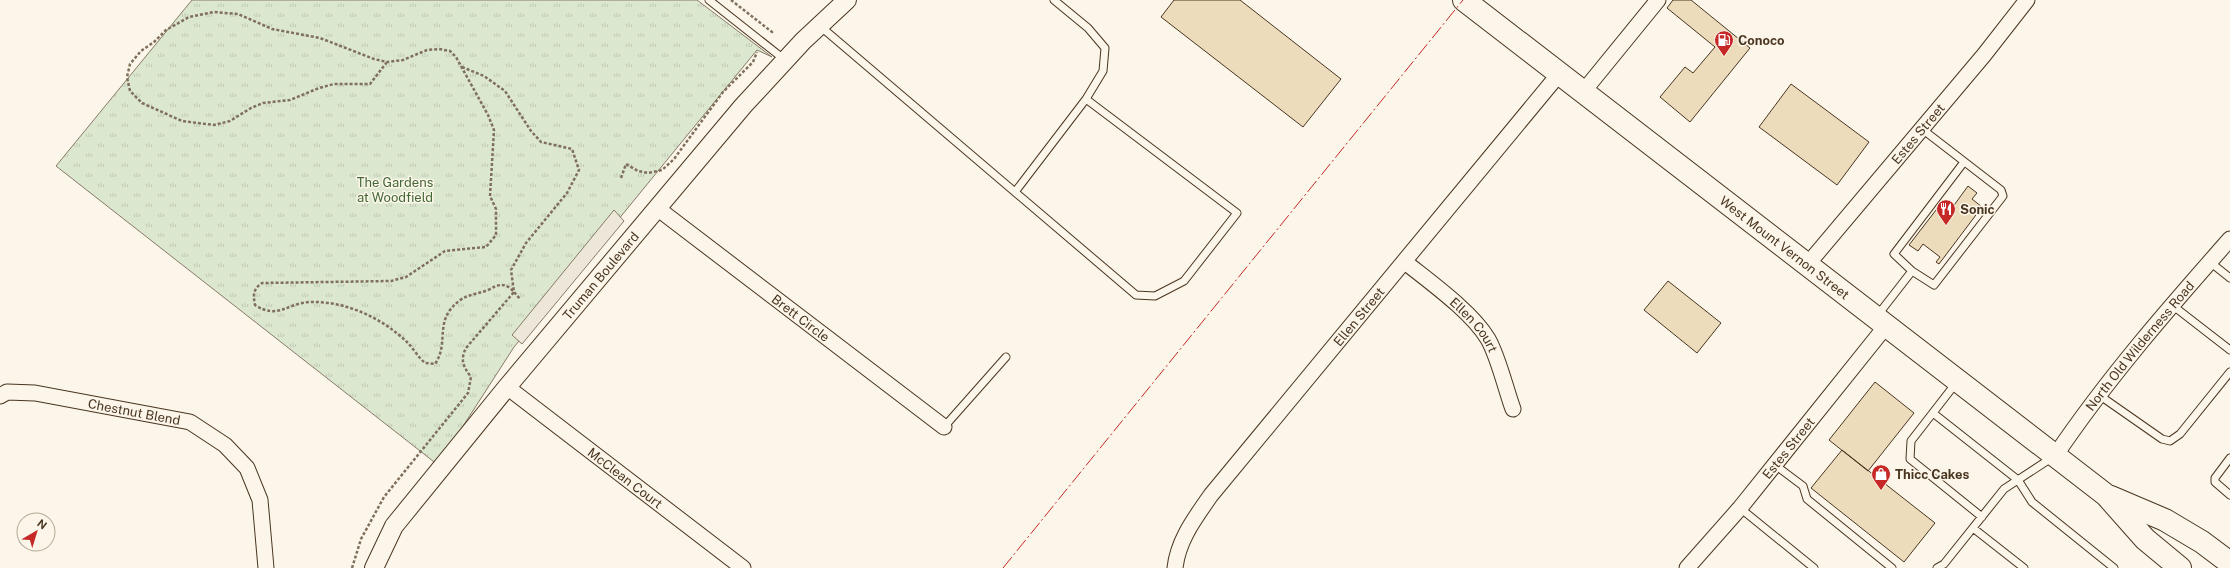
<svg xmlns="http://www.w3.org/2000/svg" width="2230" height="568" viewBox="0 0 2230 568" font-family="'Public Sans',sans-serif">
	<defs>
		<pattern id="grass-tufts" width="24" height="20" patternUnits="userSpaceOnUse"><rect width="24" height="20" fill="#dce7d0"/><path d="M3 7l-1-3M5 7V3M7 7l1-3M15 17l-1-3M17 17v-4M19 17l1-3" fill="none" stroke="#bec7b2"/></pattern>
	</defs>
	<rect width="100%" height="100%" fill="#fbf6e9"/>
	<path fill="url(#grass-tufts)" stroke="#887966" d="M192,0H697L772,57L757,50L514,347L438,465L56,166Z"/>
	<path fill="#ede7d9" stroke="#887966" d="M614,210L624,221L522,344L512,335Z"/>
	<path fill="#ecdcbc" stroke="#4a3520" d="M1174,0H1240L1341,79L1303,127L1161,17Z
		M1673,0H1691L1750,48L1690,122L1660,97L1685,67L1693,73L1715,47L1667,8Z
		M1791,84L1869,142L1837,185L1759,127Z
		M1968,186L1977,193L1972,199L1982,207L1939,264L1936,262L1940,257L1923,244L1918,251L1909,245L1943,201L1952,208Z
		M1668,281L1721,323L1697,353L1644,310Z
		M1875,382L1914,413L1868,471L1829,440Z
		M1842,450L1935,523L1904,562L1811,488Z"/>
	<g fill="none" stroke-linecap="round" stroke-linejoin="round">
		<defs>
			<path id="service" d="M709,0L785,60
				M820,26L1136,295L1155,296L1184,281L1237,213L1086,99
				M1922,129L2001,190L2003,196L1934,285L1912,271L1894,254L1964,162
				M1015,192L1086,99L1103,71L1105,48L1088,28L1054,0
				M2210,262L2230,278
				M2172,305L2230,350
				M1877,316L1912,271
				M1956,383L1911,441L1910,459L1982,517
				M2099,395L2162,439L2170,441L2180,434L2230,372
				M1933,413L2018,480L2032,502L2114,568
				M944,427L1006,357
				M2230,458L2215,478V482L2230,495
				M1775,465L1803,486L1807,499L1892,568
				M1740,508L1814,568
				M1973,528L2024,568
				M1937,568L1944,564L2004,489L2053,457"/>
			<g id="minor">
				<path d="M1583,92L1658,0"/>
				<path id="s1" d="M657,208L944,427"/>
				<path id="s2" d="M1405,262C1430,282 1472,312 1488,339C1498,356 1506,390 1513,409"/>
				<path id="s3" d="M1807,265L1984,55L2027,0"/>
				<path id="s4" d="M507,387L743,568"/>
				<path id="s5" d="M0,396L7,392L35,393L190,422L225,445L247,468L260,500L266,568"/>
				<path id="s6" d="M2055,456C2107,379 2168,309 2230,239"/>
				<path id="s7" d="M1175,568C1178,540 1195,518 1211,495L1559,74"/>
				<path id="s8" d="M1687,568L1740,508L1886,326"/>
			</g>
			<g id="tertiary">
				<path id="s9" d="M374,568L394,526L507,387L743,106L803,41L847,0"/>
			</g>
			<g id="primary">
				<path id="s10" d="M1464,0L2106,495L2145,539L2180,568"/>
				<path d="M2111,497L2165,520L2202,542L2230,563"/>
			</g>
		</defs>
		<use href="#service" stroke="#4a3520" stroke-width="9"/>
		<use href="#minor" stroke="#4a3520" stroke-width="17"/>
		<use href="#tertiary" stroke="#4a3520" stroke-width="20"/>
		<use href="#primary" stroke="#4a3520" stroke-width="24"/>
		<path stroke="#7f6f5c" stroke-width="2.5" stroke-dasharray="3 2" stroke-linecap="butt" d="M731,0L772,32L770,34
			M462,67L484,76L505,91L531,131L541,142L572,149L579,170L567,193L526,243L511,270L514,292L520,299
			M621,178L626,164L638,171L648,173L662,170L674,159L723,92L753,62L757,52
			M352,568L361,539L384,497L468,393L471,377C463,366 460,360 466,348L514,292C505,282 499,284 488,290C478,294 468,294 459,301C433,321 450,342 435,364L425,363C418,357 413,348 407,342C382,318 346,301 310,302C287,303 278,320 255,305C253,295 253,289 262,283L391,281L406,277L445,251L486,247L496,235V209L490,196L494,130L488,115L456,57L450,51L439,49L427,50L403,60L387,62L374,59L320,38L272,29L238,14L214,12L189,17L166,30L154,42L141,51L130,64L127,77L130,91L142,103L182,121L214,125L230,121L251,108L263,103L290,100L319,88L334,84H370L387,62"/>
		<use href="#service" stroke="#fbf6e9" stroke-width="7"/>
		<use href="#minor" stroke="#fbf6e9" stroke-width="15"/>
		<use href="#tertiary" stroke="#fbf6e9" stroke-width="18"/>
		<use href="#primary" stroke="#fbf6e9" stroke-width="22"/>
		<path stroke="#c62828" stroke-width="1" stroke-dasharray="14 3 2 3" stroke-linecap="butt" d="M1003,568L1463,0"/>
	</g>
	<defs>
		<symbol id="fuel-pin" viewBox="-11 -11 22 30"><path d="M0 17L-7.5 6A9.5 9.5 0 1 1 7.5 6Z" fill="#c62828" stroke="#fbf6e9"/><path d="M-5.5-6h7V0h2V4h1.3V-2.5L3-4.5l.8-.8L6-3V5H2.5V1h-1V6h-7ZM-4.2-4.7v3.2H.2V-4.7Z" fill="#fff"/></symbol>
		<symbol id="restaurant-pin" viewBox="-11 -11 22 30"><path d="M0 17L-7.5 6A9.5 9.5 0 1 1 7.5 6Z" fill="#c62828" stroke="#fbf6e9"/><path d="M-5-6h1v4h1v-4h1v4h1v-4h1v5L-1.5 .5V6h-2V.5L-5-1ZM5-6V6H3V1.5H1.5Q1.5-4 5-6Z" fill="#fff"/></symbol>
		<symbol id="shop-pin" viewBox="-11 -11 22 30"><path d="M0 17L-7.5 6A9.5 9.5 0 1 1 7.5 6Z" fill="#c62828" stroke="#fbf6e9"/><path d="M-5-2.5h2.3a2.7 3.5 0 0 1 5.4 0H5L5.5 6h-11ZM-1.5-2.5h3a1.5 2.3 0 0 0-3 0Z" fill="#fff"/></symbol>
	</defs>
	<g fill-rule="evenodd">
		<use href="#fuel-pin" x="1713" y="29" width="22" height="30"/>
		<use href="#restaurant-pin" x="1935" y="198" width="22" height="30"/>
		<use href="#shop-pin" x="1870" y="463" width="22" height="30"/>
	</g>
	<g text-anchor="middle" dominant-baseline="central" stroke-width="3" stroke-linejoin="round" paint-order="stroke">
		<g font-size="13" font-weight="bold" fill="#4a3520" stroke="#fbf6e9" text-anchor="start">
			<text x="1738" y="40">Conoco</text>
			<text x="1960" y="209">Sonic</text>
			<text x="1895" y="474">Thicc Cakes</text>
		</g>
		<g font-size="13" fill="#4a3520" stroke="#fbf6e9">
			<text stroke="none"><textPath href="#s3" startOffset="172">Estes Street</textPath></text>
			<text stroke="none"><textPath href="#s10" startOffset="405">West Mount Vernon Street</textPath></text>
			<text stroke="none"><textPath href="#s9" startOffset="371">Truman Boulevard</textPath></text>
			<text stroke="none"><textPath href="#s1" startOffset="181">Brett Circle</textPath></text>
			<text stroke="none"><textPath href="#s7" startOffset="314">Ellen Street</textPath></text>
			<text stroke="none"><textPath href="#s2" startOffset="94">Ellen Court</textPath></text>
			<text stroke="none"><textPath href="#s6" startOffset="139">North Old Wilderness Road</textPath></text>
			<text stroke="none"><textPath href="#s5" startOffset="137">Chestnut Blend</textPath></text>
			<text stroke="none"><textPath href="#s8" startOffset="157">Estes Street</textPath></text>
			<text stroke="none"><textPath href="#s4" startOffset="149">McClean Court</textPath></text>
		</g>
		<g font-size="13" fill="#436837" stroke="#fbf6e9">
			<text x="395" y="182">The Gardens<tspan x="395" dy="15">at Woodfield</tspan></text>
		</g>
	</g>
	<g transform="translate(36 532) rotate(38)"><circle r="19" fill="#fbf6e9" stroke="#b4a999"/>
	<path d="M0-3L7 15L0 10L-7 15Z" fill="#c62828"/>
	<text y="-6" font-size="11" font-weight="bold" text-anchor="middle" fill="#4a3520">N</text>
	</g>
</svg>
